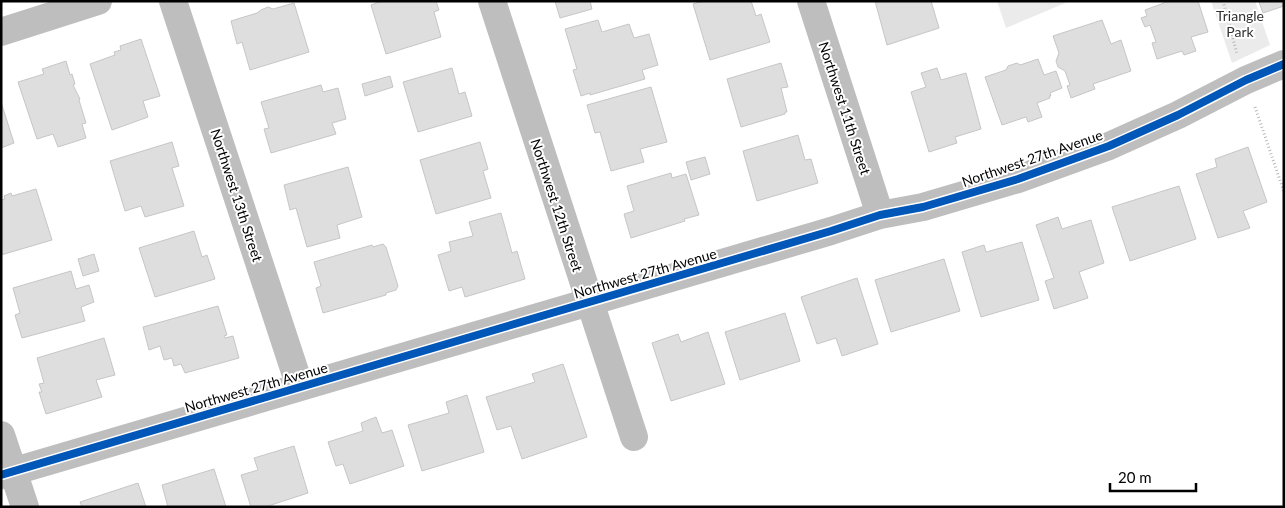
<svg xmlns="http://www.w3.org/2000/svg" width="1285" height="508" viewBox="0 0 1285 508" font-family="Lato,sans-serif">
	<rect width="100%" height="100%" fill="#fff"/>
	<path fill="#ebebeb" d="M997,1H1070L1006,28Z
		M1211,1H1255L1270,45L1232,63Z"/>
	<path fill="#dedede" stroke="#c6c6c6" d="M382,1H436L439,10L434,12L441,37L386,54L371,5Z
		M555,1H590L592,9L560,18Z
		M704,1H751L756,16L761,14L770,42L710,60L693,4Z
		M875,1H931L939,28L887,45Z
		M1165,1H1198L1208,32L1191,37L1196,51L1184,55L1182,51L1157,59L1152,43L1156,42L1150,25L1145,27L1141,18L1147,16L1145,10L1164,3Z
		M1284,1V6L1263,13L1259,2Z
		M294,3L309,52L250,70L242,42L237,44L231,21L257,13L261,10L268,7L273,9Z
		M598,20L602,32L629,24L634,38L649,34L658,65L642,70L645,79L590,95V93L581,96L573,70L577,69L565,29Z
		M1102,20L1111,44L1121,40L1131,71L1093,84L1095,89L1071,98L1067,86L1070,85L1065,71L1058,67L1056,61L1059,53L1053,36Z
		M141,39L160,96L143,101L148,117L112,130L90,64L115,55L114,52L121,50L120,46Z
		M1038,59L1044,75L1056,71L1062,88L1050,93L1051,96H1049L1050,98L1037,103L1042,117L1028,122L1026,117L1002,125L985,77L1006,70L1008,66L1017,63L1020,65Z
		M66,61L70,75L72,74L75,84L73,85L80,99L79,100L86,123L82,124L86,138L58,147L53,134L37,139L18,82L44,74L42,69Z
		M781,63L788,87L781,88L787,112H785V114L741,127L727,79Z
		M452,68L459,94L465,92L472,116L418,132L403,82Z
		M937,68L941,80L966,73L981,129L955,137L957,143L929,152L911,92L926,87L921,73Z
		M390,76L393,87L365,96L362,84Z
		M321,85L323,92L338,88L346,119L332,123L336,134L271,153L264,129L269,128L261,102Z
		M651,87L667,142L640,149L644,162L611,171L600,132L595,133L587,105Z
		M1,102L14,143L1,148Z
		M798,135L805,160L811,159L818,183L757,201L743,151Z
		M172,142L179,166L172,168L184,206L145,217L141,206L125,211L110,161Z
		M480,142L488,169L483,171L491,198L436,214L420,160Z
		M1248,147L1267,202L1243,211L1250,228L1218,238L1196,174L1217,167L1215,159Z
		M705,157L710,174L691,180L686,162Z
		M348,167L362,217L337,225L340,238L307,247L296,208L290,210L284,185Z
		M671,173L672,178L686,174L699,215L684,219L685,221L631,238L624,214L634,211L627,186Z
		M1179,186L1196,239L1130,261L1112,207Z
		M36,189L52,240L1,255V200L5,199L4,196L11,193L12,196Z
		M501,213L512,253L517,251L525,279L465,297L462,287L449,291L438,255L451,251L449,242L473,236L469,222Z
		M1058,217L1062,229L1091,220L1104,263L1079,272L1088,298L1054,309L1045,281L1054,278L1036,225Z
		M194,231L202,257L207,255L215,279L155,297L139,248Z
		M1022,242L1039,300L981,317L962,252L984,245L986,252Z
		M383,244L386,247L398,286L396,290L386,293V295L323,313L316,288L321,286L314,262L372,245L373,247Z
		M94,254L99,271L83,276L78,259Z
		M944,259L960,311L891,332L875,280Z
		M71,271L76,289L89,285L94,302L81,307L85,321L22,338L15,315L20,313L13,288Z
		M857,278L878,344L842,356L836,338L817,344L801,297Z
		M218,306L227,335L224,336L225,338L233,336L239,358L185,373L181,364L174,366L172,358L164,360L160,346L149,350L143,327Z
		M785,313L800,361L740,380L725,332Z
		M708,332L725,384L671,401L652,343L678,334L681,342Z
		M104,338L115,375L96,380L102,397L46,414L39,392H42L39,384L44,383L37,358Z
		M563,364L587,437L522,459L511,426L497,430L486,397L535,382L532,374Z
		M467,395L484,452L422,471L408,425L449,413L446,402Z
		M376,417L382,433L392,430L404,466L350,484L343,464L336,466L328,442L363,431L361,423Z
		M294,446L308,493L265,507H251L241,475L258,470L254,458Z
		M214,469L226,507H168L162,485Z
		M138,483L146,507H82L80,502Z"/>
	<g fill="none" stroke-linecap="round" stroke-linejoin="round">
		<path stroke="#b9b9b9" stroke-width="3" stroke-dasharray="1 2.5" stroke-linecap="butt" d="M1223,1L1237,54
			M1255,107L1284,192"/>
		<path stroke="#bebebe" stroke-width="28" d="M173,1L300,387
			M492,1L634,437
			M811,1L880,215
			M1,32L98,1
			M1,435L25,507
			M1,475L831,231L880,215L923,207L1018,179L1109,146L1178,115L1246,80L1284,64"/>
		<defs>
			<path id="cycleway" d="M1,475L831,231L880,215L923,207L1018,179L1109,146L1178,115L1246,80L1284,64"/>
		</defs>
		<use href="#cycleway" stroke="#fff" stroke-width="11"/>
		<use href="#cycleway" stroke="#0057b8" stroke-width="8"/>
	</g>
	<g text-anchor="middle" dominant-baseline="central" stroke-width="4" stroke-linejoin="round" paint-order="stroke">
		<g font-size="14" fill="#313131" stroke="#fff">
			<text x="1240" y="15">Triangle<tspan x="1240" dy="16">Park</tspan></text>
		</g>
		<g font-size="14" fill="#000" stroke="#fff">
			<text transform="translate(845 108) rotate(72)">Northwest 11th Street</text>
			<text transform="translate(1032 158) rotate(-19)">Northwest 27th Avenue</text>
			<text transform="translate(237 195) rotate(72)">Northwest 13th Street</text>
			<text transform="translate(557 205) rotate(72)">Northwest 12th Street</text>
			<text transform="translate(645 273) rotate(-16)">Northwest 27th Avenue</text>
			<text transform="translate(256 387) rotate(-16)">Northwest 27th Avenue</text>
		</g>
	</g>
	<rect width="1285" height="508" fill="none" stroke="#000000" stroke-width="5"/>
	<path d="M1110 483v8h86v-8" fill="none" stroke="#000000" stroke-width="2.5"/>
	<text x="1118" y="483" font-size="15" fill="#000000" stroke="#ffffff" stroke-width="4" paint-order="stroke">20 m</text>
</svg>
